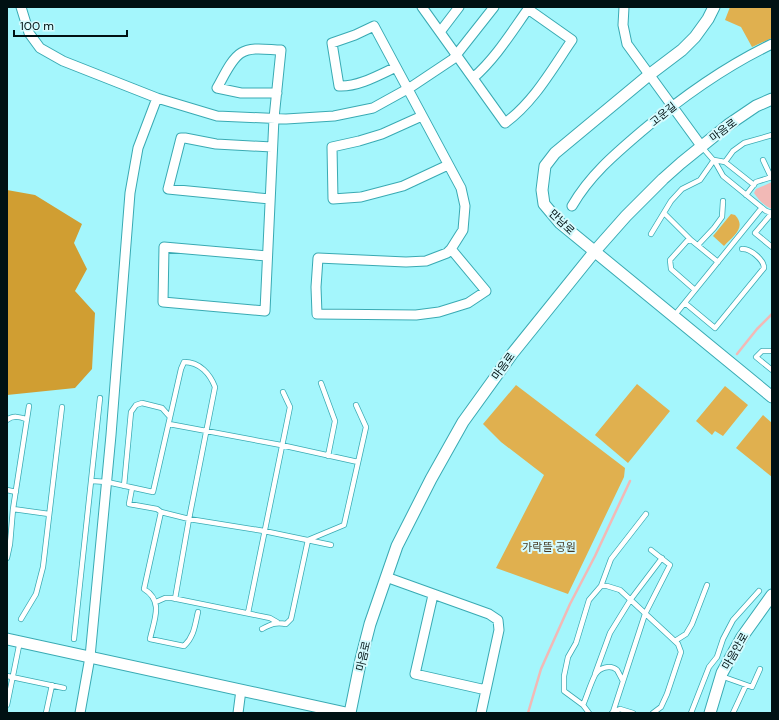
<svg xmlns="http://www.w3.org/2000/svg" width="779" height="720" viewBox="0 0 779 720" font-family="'DM Sans','Noto Sans KR',sans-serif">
	<rect width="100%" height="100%" fill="#a4f6fc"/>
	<path fill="#e0b04f" d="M730,7H772V38L752,47L741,27L725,20Z
		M731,214L735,215C747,228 733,236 724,246L713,236Z
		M637,384L670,411L628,463L595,435Z
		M516,385L625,468L624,477L568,594L496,568L544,475L501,442L483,424Z
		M725,386L748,405L723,436L715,431L712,435L696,421Z
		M763,415L772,423V477L736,448Z"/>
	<path fill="#d09e32" d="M7,190L35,195L82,224L74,243L87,269L75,291L95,313L92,369L75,388L7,395Z"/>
	<path fill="#f2b9b6" d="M772,182V209C764,206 759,200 754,193L756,189Z"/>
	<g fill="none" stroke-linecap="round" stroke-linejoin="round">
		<path stroke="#f2b9b6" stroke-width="2.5" d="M737,354L757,329L772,314
			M528,713L541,669L570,604L595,556L630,481"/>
		<defs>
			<path id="service" d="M702,147L715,162
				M714,160L723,176L766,211L772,213
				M714,160L725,162L754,185
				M763,160L771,177
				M725,162L733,151L744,143L772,135
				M746,195L756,182L772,177
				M664,213L691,240
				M772,213L755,233L772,247
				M651,234L671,201L682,189L700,180L714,160
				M698,245L714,228L722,217L723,201
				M695,290L671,269L670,260L687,241L691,240L718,262
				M685,303L715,328L764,268C764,260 750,248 742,249
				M674,316L760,210
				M772,351H762L756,357L772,370
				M321,383L335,421L328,456
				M7,420C13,415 20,417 26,419
				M169,424L281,445L358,462
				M92,481L107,482L153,492L181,369L184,362C200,362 210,374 215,387L189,519L175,599
				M124,486L131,412L136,405L142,403L162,408L170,417
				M132,488L129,504L157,509L161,512L189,519L264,531L331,545
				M7,490L16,492
				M13,509L49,514
				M161,512L144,589C164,601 154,620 150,639L184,646C194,637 195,625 198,612
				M308,540L344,525L366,427L356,405
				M7,558L10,544L13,509L29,406
				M601,586H607L620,590L678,644L681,652L667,694L661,707L653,713
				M156,602L165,598H172L270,618L277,622
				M248,613L290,407L283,392
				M21,619L36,594L43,567L62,407
				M262,629C271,624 276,622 286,624L291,619L308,540
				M74,639L100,398
				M675,641L686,634L692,624L707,585
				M595,674L610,633L631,599L662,558
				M7,676L64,688
				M721,676L752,687L760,669
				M7,705L20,641
				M583,705C587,696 590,685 595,675C599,668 610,664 617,670C619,673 621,678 623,681
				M613,712L645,614L670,565L651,550
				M46,713L52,685
				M589,713L583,705L564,691V676L568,657L576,643L589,600L601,586L611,559L646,514
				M612,713L620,709L633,713
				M691,713L709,667L717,657L723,639L733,620L759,591
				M733,713L746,685"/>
			<path id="minor" d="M21,7L29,33L40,48L63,61L157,98
				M422,7L505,123C534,102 552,69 572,40L528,9C511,33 495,59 473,78
				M624,7L623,25L627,44L702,147
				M440,32L459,7
				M396,67C379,75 358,87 339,86L332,43L355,35L374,26L461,188L465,206L463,230L451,249L486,291L468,303L439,312L416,315L317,314L316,287L318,258L406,262L426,261L447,253L451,249
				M422,116L382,134L359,141L332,147L333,199L361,197L403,186L448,165
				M270,199L168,189L181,138H185L216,144L272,147
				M572,206C590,175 615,154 642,131C682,97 724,67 772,44
				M267,256L164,247L163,302L265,311L274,118L281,50C269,50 252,46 241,53C231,59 223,78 217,88L241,93H277
				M386,577L489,614L498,620L499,630L481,713
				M433,595L415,674L486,690
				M80,713L90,657L111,435L130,193L138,148L157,98L217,116L286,119L334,116L373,108L411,87L453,59L494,7
				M238,713L241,690"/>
			<path id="tertiary" d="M714,7L708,19L695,37L682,50L649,75L555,153L545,166L542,190L544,204L560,223L772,397
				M7,639L346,713
				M350,713L361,659L370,624L397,546L431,479L463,422L512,354L595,251L626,216L663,179L681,163L728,125L756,106L772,99
				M710,713L722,673L742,637L772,595"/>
		</defs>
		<use href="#service" stroke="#39aab3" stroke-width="6"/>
		<use href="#minor" stroke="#39aab3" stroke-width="11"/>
		<use href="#tertiary" stroke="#39aab3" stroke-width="13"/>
		<use href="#service" stroke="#fff" stroke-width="4.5"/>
		<use href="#minor" stroke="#fff" stroke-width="9"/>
		<use href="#tertiary" stroke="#fff" stroke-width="11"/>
	</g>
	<g text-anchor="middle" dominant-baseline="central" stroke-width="4" stroke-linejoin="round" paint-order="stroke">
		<g font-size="11" fill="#001113" stroke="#d5fbfe">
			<text transform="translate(663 114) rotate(-39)">고운길</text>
			<text transform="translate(723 130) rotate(-37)">마음로</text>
			<text transform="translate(562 222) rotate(44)">만남로</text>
			<text transform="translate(503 366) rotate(-54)">마음로</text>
			<text transform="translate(735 651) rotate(-60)">마음안로</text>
			<text transform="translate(363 656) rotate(-77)">마음로</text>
		</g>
		<g font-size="11" fill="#483c25" stroke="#d5fbfe">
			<text x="549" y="547">가락뜰 공원</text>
		</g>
	</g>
	<rect width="779" height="720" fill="none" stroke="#001113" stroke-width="16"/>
	<path d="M14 30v6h113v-6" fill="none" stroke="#001113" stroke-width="2"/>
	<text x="20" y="30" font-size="12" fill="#001113" stroke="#d5fbfe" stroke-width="3" paint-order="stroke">100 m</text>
</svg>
